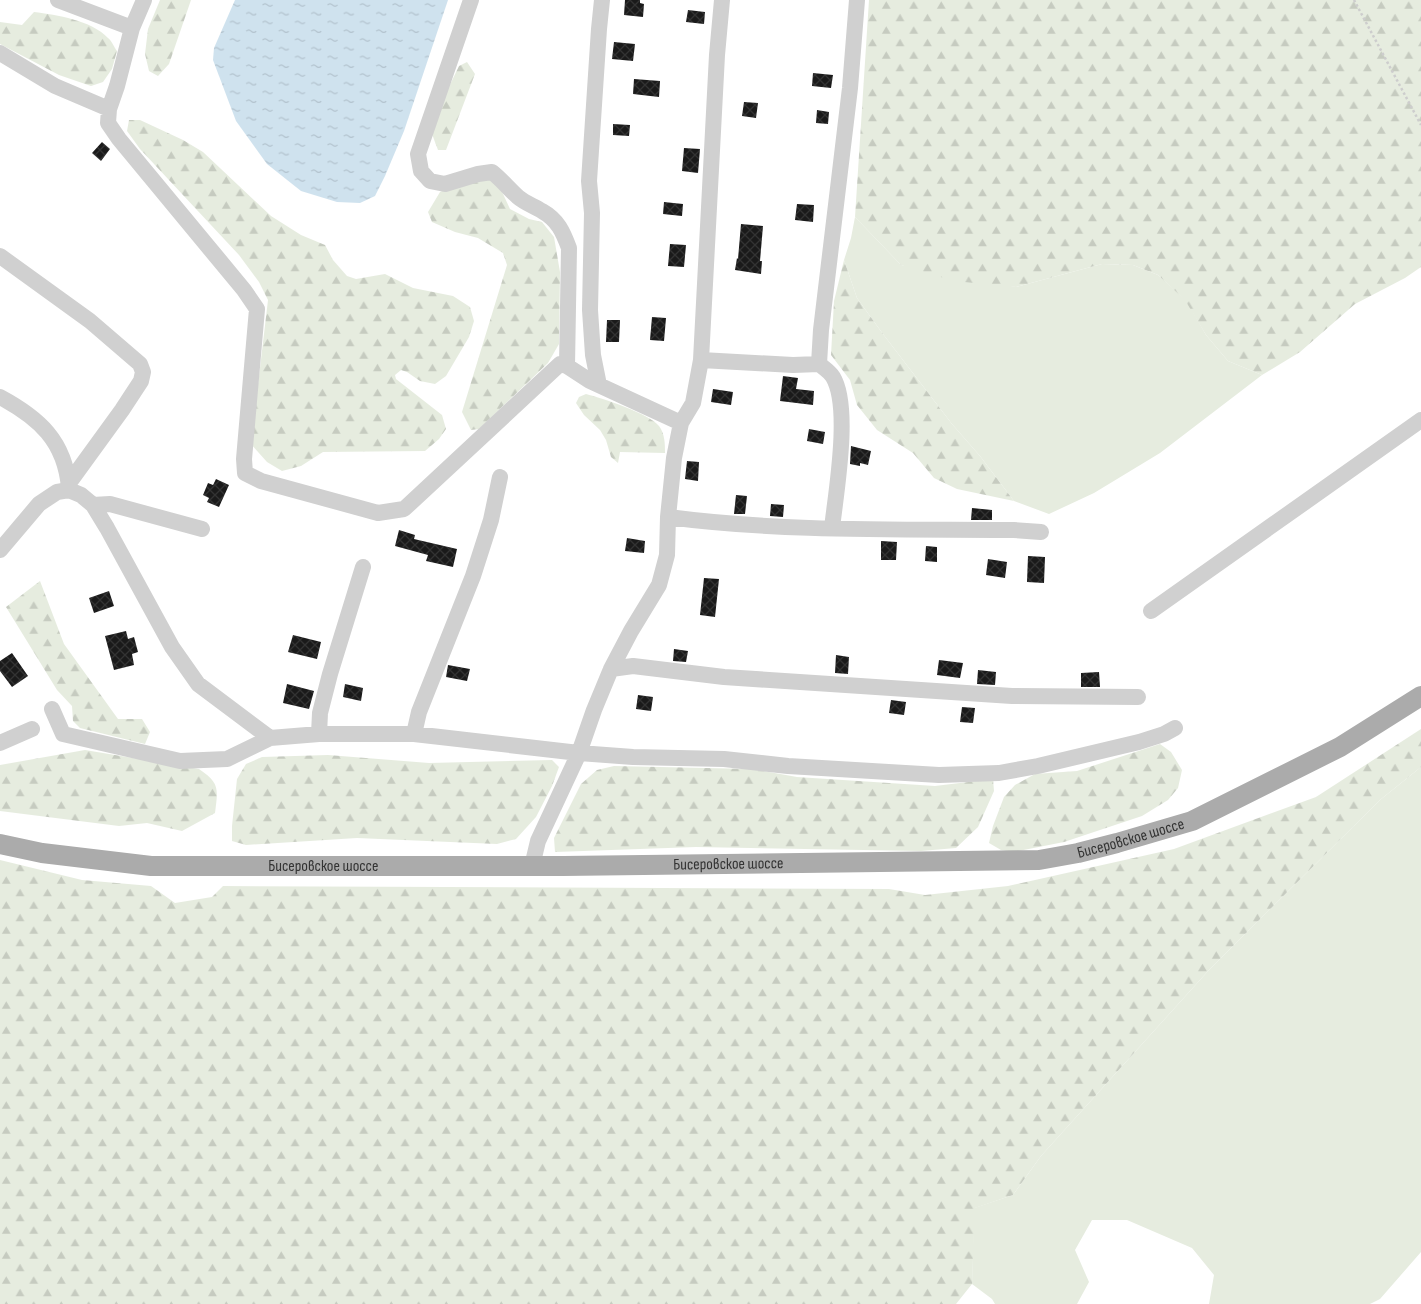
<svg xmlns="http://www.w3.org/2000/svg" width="1421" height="1304" viewBox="0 0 1421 1304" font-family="'Sofia Sans Condensed',sans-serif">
	<defs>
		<pattern id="forest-firs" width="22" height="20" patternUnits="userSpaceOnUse" patternTransform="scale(1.25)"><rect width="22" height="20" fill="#e6ecdf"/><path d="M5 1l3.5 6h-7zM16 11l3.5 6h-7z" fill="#c6cbc0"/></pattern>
		<pattern id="water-ripples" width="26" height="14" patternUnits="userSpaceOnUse" patternTransform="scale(1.25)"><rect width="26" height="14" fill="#cfe2ee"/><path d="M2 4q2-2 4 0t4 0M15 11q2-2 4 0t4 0" fill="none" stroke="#b2c2cd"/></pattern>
		<pattern id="building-cross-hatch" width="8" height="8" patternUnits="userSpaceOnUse" patternTransform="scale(1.25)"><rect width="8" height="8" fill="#1a1a1a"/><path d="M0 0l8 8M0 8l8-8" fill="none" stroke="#333"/></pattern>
	</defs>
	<rect width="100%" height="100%" fill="#fff"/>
	<path fill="#e6ecdf" d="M855,217L901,265L1016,287L1102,264L1133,265L1158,275L1186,300L1206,335L1228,361L1262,375L1160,453L1094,493L1049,514L1014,501L980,456L952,424L883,334L857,298L844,260L851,238Z
		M1421,767V1252L1380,1299L1370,1304H1209L1214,1275L1192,1248L1127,1220H1092L1075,1250L1089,1282L1077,1304H995L992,1299L972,1284L974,1208L1013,1195L1041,1156L1209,970L1380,800Z"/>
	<path fill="url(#forest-firs)" d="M160,0H191L169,64L158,76L149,71L145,54L148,29Z
		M869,0H1421V267L1405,278L1355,304L1300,352L1262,375L1228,361L1206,335L1185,300L1158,275L1133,265L1102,264L1016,287L954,281L901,265L855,217Z
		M34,12C57,15 91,20 108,38C112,41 114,47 117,51L112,69L103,82L91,86L59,75L0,44V22L22,25Z
		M467,62L475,74L446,150H438L432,134L445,95L459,66Z
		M129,120H140L183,140L203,152L271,216L301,235L325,245L333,260L347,276L356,279L385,274L413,288L453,296L470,307L474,321L469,337L446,376L435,384L420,381L407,372L401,370L395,375L396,379L442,415L446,429L439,439L425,451L323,452L301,466L282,471L267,462L251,444L268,300L259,282L239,255L140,149L127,131Z
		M484,176L498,183L510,209L529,219L542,222L554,237L560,272L559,344L548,363L479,429L471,430L462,412L507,265L503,253L478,238L455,232L432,222L428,212L440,192L461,182Z
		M844,260L857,298L883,334L952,424L980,456L1014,501L957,489L934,478L913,453L877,430L857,405L850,380L831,355L834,301Z
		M586,394C602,398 650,414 659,426C665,434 665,444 665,453L620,452L618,463L611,457L606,440L600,430L584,415L576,403L579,397Z
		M40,581L64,644L118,719H142L150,732L145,744L80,728L73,721L72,706L57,690L6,607Z
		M1421,729V767L1380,800L1209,970L1041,1156L1013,1195L975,1208L972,1284L956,1304H0V860L82,880L151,886L175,903L212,897L223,886L889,889L925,895L1008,886L1174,849L1316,797Z
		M1160,744L1171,752L1182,770L1178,788L1168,800L1142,816L1064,842L1013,852L1001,850L989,843L993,826L1004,797L1015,785L1035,774L1077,771Z
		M85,750L199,769C220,783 218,789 215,813L182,831L147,823L119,826L0,811V765Z
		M328,755L429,763L552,760L559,767L552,786L536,817L516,839L497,844L357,838L246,845L232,841V826L237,779L246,764L262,757Z
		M614,766L752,769L797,777L935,786L993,779L994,791L978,827L956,848L921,851L696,847L555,852L554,838L581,784L597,770Z"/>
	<path fill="url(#water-ripples)" d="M235,0H448L404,131L385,176L375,196L360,203L337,202L301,191L267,164L236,121L213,60L214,48Z"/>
	<path fill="url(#building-cross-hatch)" d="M625,0H640V3L644,4L643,17L624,15Z
		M688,10L705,12L704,24L686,22Z
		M614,42L635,44L633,61L612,59Z
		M813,73L833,75L831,88L812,86Z
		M634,79L660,81L659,97L633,94Z
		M744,102L758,103L756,118L742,116Z
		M817,110L829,112L828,124L816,123Z
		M613,124L630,125L629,136L613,135Z
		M102,142L110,149L101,161L92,153Z
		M684,148L700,149L698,173L682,171Z
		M664,202L683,204L682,216L663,214Z
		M797,204L814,205L813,222L795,220Z
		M741,224L763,226L760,261H762L761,274L735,270L737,258L738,259Z
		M670,244L686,245L684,267L668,266Z
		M652,317L666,318L664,341L650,340Z
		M607,320H620L619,342H606Z
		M783,376L798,378L796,389L814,391L813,405L780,401Z
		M713,389L733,392L731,405L711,402Z
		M809,429L825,432L823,444L807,441Z
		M851,446L871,451L868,465L860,463V466L850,464Z
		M687,461L699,462L698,481L685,479Z
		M216,479L229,485L219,507L207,502L209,498L203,495L208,483L213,485Z
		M736,495L747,496L745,514H734Z
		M771,504L784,505L783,517L770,516Z
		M972,508L992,510V520H971Z
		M399,530L415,535L414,539L457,549L453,567L426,561L428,555L395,546Z
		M627,538L645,541L644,553L625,551Z
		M881,541L897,542L896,560H881Z
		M926,546L937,547V562L925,561Z
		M1028,556L1045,557L1044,583L1027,582Z
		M988,559L1007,562L1005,578L986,575Z
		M704,578L719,579L715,617L700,615Z
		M109,591L114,606L94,613L89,598Z
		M126,631L128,639L134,637L138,652L132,654L134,665L114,670L105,636Z
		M293,635L321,642L317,659L288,652Z
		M674,649L688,651L686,662L673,661Z
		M12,653L28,676L12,687L0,671V661Z
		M836,655L849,657L848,674L835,673Z
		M939,660L963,663L960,678L937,675Z
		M448,665L470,669L467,681L446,677Z
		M978,670L996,672L995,685L977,684Z
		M1099,672L1100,687H1081V673Z
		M287,684L314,691L309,709L283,703Z
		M345,684L363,688L361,701L343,697Z
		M638,695L653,697L651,711L636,709Z
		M891,700L906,702L904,715L889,713Z
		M962,707L975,708L973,723L960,722Z"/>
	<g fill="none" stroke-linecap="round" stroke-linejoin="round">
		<path stroke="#cdcdcd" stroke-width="2.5" stroke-dasharray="2.5 2.5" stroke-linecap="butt" d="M1354,0L1421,125"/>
		<path stroke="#d0d0d0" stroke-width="16" d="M58,0L132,28
			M144,0L132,28L117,86L109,109L108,123L119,139L244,290L257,309L244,459L245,473L261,481L378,513L404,509L560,364L567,366L590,381L681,423
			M471,0L418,154L421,171L430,181L445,184L478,174L492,172C502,180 509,189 518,197C525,203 534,206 542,211C558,220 563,232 569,248L567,366
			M0,53L55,86L109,109
			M0,256L90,321L140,364L143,372L141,381L122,410L69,483
			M701,360L793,365L819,364C824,368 830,372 833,377C851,407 836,492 832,528
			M819,364L821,330L850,88L857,0
			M599,385L593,355L590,310L592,213L589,181L599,29L602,0
			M0,397C39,418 65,441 69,488
			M93,505L110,504L202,529
			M668,517C782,532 899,529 1014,530L1041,532
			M0,550L39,504L57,492L69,490L81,495L93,505L107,528L172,647L198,684L270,738L319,734H414L579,753L633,757L724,759L788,766L939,775L999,773L1038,766L1139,742L1164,734L1175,728
			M1151,611L1421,420
			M611,669L633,666L724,677L1012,696L1138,697
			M52,709L63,734L180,761L227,759L270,738
			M319,734L320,713L330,674L363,567
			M414,734L419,712L473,576L491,520L500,477
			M0,743L32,729
			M532,866L538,841L579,753L594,710L611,669L631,631L659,585L667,555L668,517L674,458L681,423L693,403L701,360L717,55L722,0"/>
		<path stroke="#ababab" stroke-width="20" id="s1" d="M0,844L42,853L151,866H563L1039,860L1078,853L1117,843L1192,821L1340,747L1421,696"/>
	</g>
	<g text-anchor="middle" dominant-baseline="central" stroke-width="5" stroke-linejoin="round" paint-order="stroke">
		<g font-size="16" fill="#333" stroke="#fff">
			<text stroke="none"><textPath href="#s1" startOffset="1135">Бисеровское шоссе</textPath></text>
			<text stroke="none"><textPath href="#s1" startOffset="730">Бисеровское шоссе</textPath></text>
			<text stroke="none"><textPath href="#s1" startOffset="325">Бисеровское шоссе</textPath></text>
		</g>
	</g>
</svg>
